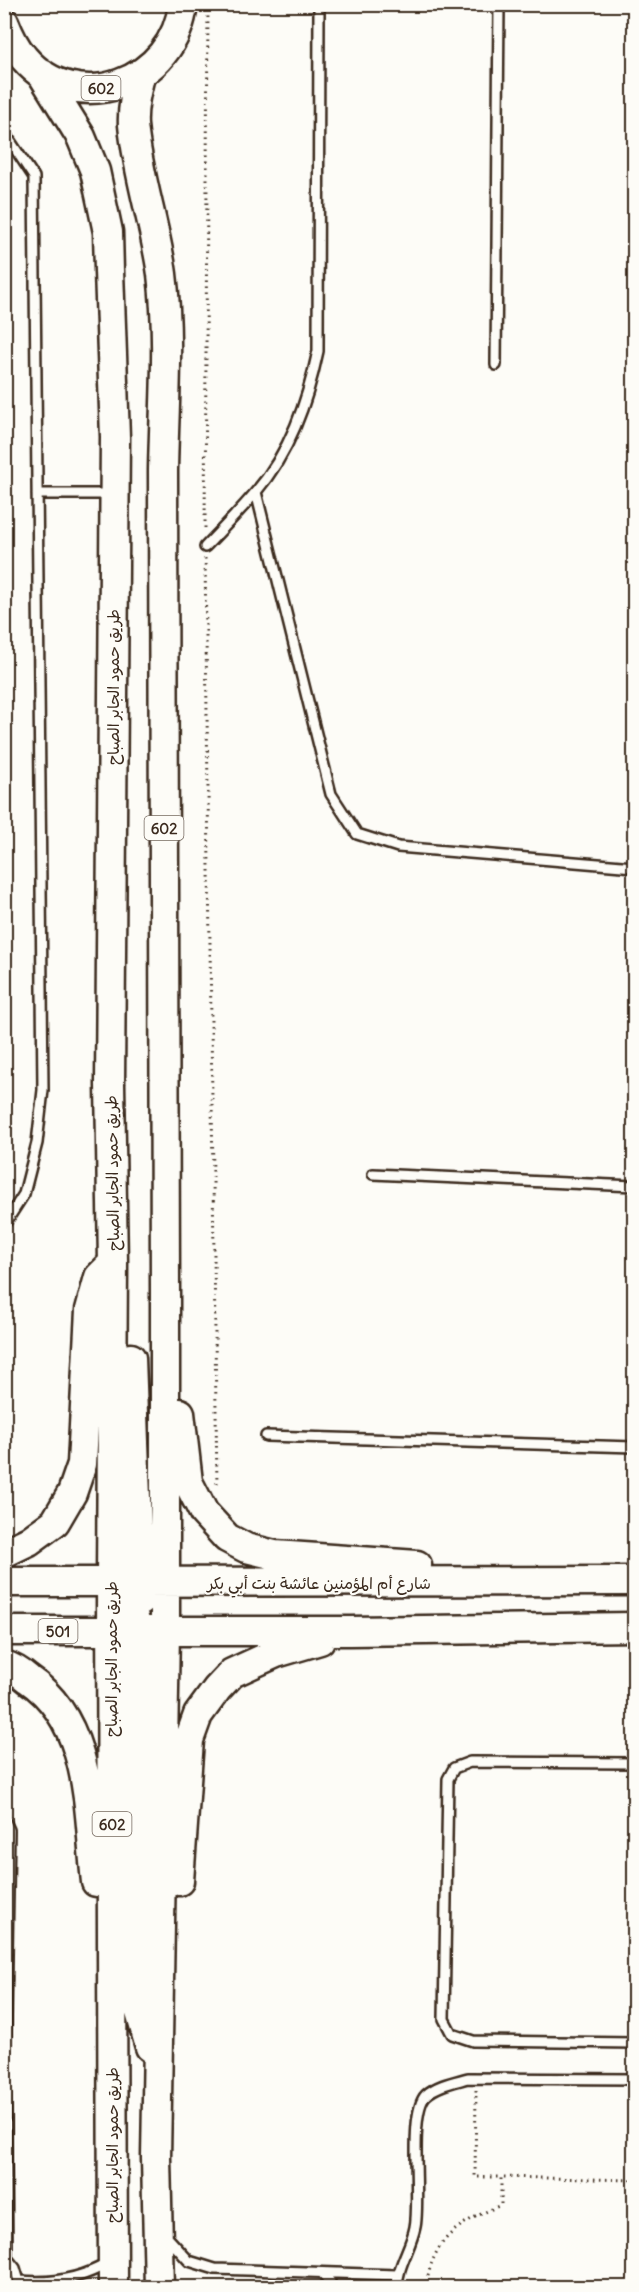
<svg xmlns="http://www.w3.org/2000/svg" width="639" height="2292" viewBox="0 0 639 2292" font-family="Delius,'Playpen Sans Arabic',sans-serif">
	<rect width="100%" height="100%" fill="#fdfcf7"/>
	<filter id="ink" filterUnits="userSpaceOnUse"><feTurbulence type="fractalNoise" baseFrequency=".0167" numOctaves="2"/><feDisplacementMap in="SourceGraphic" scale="12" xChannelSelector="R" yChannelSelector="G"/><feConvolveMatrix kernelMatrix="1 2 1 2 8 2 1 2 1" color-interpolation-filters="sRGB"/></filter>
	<g filter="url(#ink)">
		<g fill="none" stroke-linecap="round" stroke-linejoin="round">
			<defs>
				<path id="service" d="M4,132L34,177L43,1090L37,1143L24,1194L4,1225
					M496,365L499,4
					M256,492L331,794L357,834L398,847L634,867
					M37,494H110
					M205,547C222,529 239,512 255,493C290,452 307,403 318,351L319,4
					M373,1174L634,1186
					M266,1436L634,1447
					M634,1763L470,1762L454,1768L448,1779L444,2019L452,2034L473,2041L634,2043
					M4,1819L9,1830L5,2078L7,2258L4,2263
					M167,2237L189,2261L215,2269L397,2275
					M7,2258L15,2268L21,2288
					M322,2273L330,2282L331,2288
					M20,2281C52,2284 81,2279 108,2263
					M397,2288C397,2266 411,2248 415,2227C421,2199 408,2113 426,2095C437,2085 454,2082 468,2078L634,2079"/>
				<path id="primary" d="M4,22C9,35 14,47 24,58C77,120 175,82 183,4
					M42,74L81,137L95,171L108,232L109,271L115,437L110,1084L113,1263L111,1582L113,2288
					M140,76C136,92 132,108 133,125C138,176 155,224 162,274C170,339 164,406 163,471L165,1295V1631L156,2158L159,2288
					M131,1358L139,1582L141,1600
					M180,1413L188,1482L204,1513L227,1538L246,1548L275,1555L417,1565
					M4,1553L29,1541L55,1522L72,1493L82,1464L90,1310L99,1277L113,1263
					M4,1582L634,1581
					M111,1582C128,1599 133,1608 137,1631L134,1961L136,1998L150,2047
					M4,1631H350L634,1627
					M4,1665C14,1668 21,1673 28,1679C93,1723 88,1812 96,1882
					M179,1881L189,1740L198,1715L217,1689L232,1673L276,1653L320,1640"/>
			</defs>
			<use href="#service" stroke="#3b2a1e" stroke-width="14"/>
			<use href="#primary" stroke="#3b2a1e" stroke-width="33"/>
			<path stroke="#3b2a1e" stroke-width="3" stroke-dasharray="1.5 4.5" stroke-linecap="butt" d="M205,528L208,4
				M205,558L217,1488
				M476,2090L475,2177H501
				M426,2288C432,2238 459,2223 501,2205V2177L634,2180"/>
			<use href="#service" stroke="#fdfcf7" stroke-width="9"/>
			<use href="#primary" stroke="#fdfcf7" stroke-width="28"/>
			<path stroke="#3b2a1e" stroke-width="3" stroke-dasharray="1.5 4.5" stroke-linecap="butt" d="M4,2286L147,2288"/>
		</g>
	</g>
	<g text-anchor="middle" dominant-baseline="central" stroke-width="4.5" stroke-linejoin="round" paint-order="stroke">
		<g fill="#fdfcf7" stroke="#75695f" stroke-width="1.5">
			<rect x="81.5" y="76" width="39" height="24" rx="4.5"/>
			<rect x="144.5" y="816" width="39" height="24" rx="4.5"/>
			<rect x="38.5" y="1619" width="39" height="24" rx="4.5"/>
			<rect x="92.5" y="1812" width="39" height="24" rx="4.5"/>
		</g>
		<g font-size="15" font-weight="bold" fill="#3b2a1e">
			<text x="101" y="88">602</text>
			<text x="164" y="828">602</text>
			<text x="58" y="1631">501</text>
			<text x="112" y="1824">602</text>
		</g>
		<g font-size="16" fill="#3b2a1e" stroke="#fdfcf7">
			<text transform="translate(113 687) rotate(-90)">طريق حمود الجابر الصباح</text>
			<text transform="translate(112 1173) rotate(-91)">طريق حمود الجابر الصباح</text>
			<text x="319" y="1583">شارع أم المؤمنين عائشة بنت أبي بكر</text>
			<text transform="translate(111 1659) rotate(-90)">طريق حمود الجابر الصباح</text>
			<text transform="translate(112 2145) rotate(-90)">طريق حمود الجابر الصباح</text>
		</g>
	</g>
	<rect width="639" height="2292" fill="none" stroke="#fdfcf7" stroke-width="24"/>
	<rect x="12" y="12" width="615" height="2268" fill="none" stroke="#3b2a1e" stroke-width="2" filter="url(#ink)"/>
</svg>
